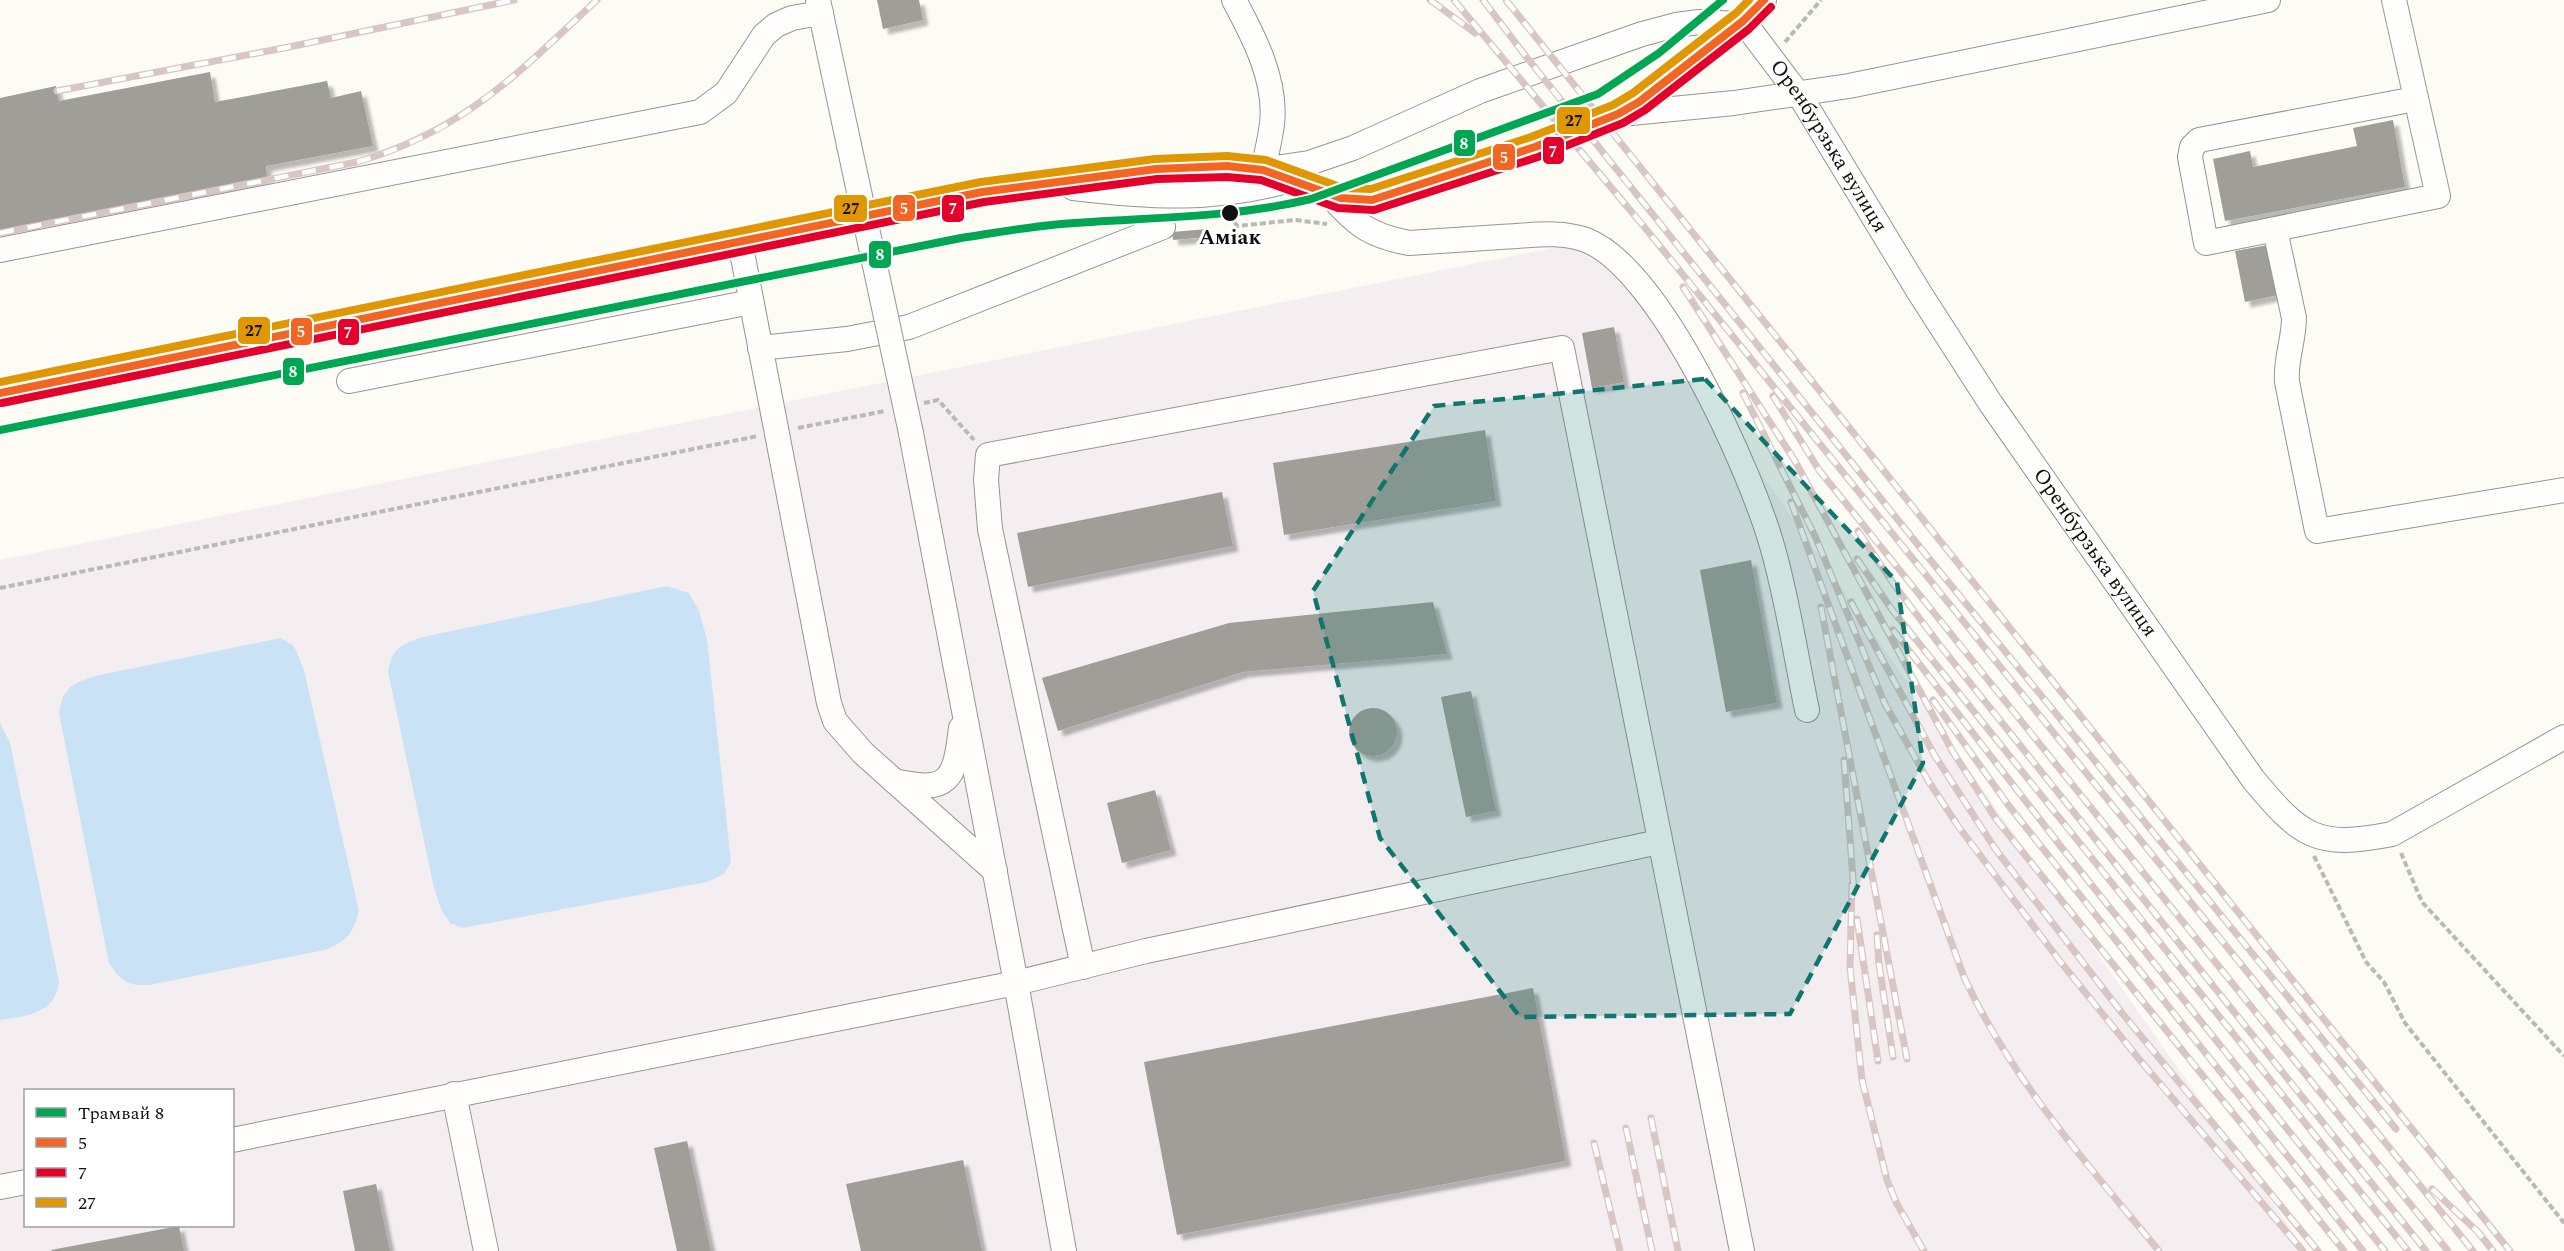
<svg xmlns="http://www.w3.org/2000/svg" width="2564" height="1251" viewBox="0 0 2564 1251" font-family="Spectral,serif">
	<defs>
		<filter id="shadow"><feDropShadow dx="5.5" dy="5.5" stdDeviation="1.5" flood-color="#0004"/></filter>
	</defs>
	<rect width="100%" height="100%" fill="#fcfbf4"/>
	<path fill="#f4eef0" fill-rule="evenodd" d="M1597,239L2306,1251H0V560ZM26,1090H232V1226H26Z"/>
	<path fill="#cae2f6" d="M667,586L689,593L699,611L707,639L731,862L724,874L707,882L463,928L450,923L442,911L434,888L388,672C392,647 401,645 423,637Z
		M281,638L294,646L304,670L359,911C352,935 348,940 325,950L149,985C127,986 121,981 109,963L59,713C63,687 72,684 95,676Z
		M0,723L10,743L59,982C55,1014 27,1016 0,1020Z"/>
	<path fill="#a09e99" filter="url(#shadow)" d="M877,0H919L923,20L883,29Z
		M210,72L215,102L327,81L331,98L361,91L373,146L266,166L267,178L0,230V98L56,86L59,101Z
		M2393,120L2405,187L2225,221L2213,159L2250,151L2253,167L2357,146L2353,128Z
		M1208,229V237L1173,240L1172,232Z
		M2268,245L2278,295L2245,302L2235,251Z
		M1614,327L1624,382L1592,388L1582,333Z
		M1485,430L1496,501L1284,535L1273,463Z
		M1222,492L1233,546L1028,587L1017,533Z
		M1751,560L1777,703L1726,712L1700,570Z
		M1433,602L1447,654L1243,672L1058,731L1042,678L1229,623Z
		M1471,691L1496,811L1466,817L1441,697Z
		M1349 732a24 24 0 1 1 48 0a24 24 0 1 1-48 0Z
		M1155,790L1171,850L1122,863L1107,803Z
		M1533,988L1566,1161L1177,1235L1144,1062Z
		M687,1141L711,1251H677L654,1148Z
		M963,1160L982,1251H861L846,1184Z
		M376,1184L390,1251H355L343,1191Z
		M179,1226L184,1251H52L51,1250Z"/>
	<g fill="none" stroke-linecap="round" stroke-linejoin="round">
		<defs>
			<g id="minor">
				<path d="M818,0L849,145"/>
				<path d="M1234,0C1254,37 1277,81 1272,124C1270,140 1266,155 1263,170L1309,163L1353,148L1480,91L1642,34L1676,25L1699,22L1739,24"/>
				<path d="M2394,0L2438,196L2206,243L2190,157L2192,147L2199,140L2415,99"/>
				<path id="s1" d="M1743,21L1802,99L1919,292L1991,404L2253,779C2301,837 2316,849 2392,834L2564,737"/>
				<path d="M1621,114L1734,103L1849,86L2268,0"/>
				<path d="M1073,188C1149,197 1218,202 1293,179"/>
				<path d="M1328,193C1356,224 1367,235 1409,243C1439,241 1469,239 1500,237C1528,236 1559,230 1586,240C1661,269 1752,473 1773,549C1788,602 1796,657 1807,710"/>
				<path d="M2275,230L2294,318C2294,340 2285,360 2287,382L2317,531L2564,490"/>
				<path d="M740,242L829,703L835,721L863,753L995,871"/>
				<path d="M0,250L700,112L726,93L764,35L776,25L792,18L821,13"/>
				<path d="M760,348L847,339L909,327L1163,227"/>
				<path d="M349,381L751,302"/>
				<path d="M0,393L982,192L1156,169L1227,166L1263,170L1293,179L1341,198L1372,200L1389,196L1535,147L1618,114L1639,102L1743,21L1764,0"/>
				<path d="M911,433L1016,983L1064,1251"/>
				<path d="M894,781C949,794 955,780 961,728"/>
				<path d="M1083,967L990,529L986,480L988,455L1562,348L1742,1251"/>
				<path d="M454,1094L486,1251"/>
				<path d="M232,1140L1016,983L1146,951L1659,842"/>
				<path d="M0,1187L26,1182"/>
			</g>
		</defs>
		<use href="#minor" stroke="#969592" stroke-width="26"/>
		<path stroke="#b9b9b8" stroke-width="4" stroke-dasharray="6 3" stroke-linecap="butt" d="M1785,42L1821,0
			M1230,215L1237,226L1295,220L1327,224
			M924,403L938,400L974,440
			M798,428L885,411
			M0,588L758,436
			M2401,853L2422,902L2564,1056
			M2314,856L2366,962L2384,982L2405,1023L2564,1223"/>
		<use href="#minor" stroke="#fffefd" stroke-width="24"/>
		<defs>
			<path id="rail" d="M1430,0L1475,33
				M1454,0L1646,229L2473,1251
				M1483,0L1524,54L1927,556L2396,1129
				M1506,0L2510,1251
				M57,91L284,48L514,0
				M0,233L357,162C464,131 518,73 597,0
				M1683,287L1795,461L1953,752L1996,819L2344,1251
				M1743,393L1815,536L1885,704L1929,782L1958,826L2059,960L2139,1059L2303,1251
				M1773,396L1819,470L2448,1251
				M1791,502L1964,977C2011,1079 2088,1165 2159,1251
				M1858,531L1895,586L1942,648L2426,1251
				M1857,559L1893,611L2408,1251
				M1851,602L1935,756L1996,850L2122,1013L2318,1251
				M1821,607L1907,1059
				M1893,630L2062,848L2385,1251
				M1933,700L2009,806L2363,1251
				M1844,760L1854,892
				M1852,884L1850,967L1862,1080L1887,1180L1897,1204L1924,1251
				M1857,919L1878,1061
				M1877,935L1879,964L1893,1057
				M1651,1118L1678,1251
				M1626,1128L1652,1251
				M1594,1143L1620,1251
				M2432,1189L2478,1232L2493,1251"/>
		</defs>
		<use href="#rail" stroke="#d8c6c4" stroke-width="7"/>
		<use href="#rail" stroke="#fff" stroke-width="4.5" stroke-dasharray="14" stroke-linecap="butt"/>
		<defs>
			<path id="minor-bridge" d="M849,145L911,433"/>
		</defs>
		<use href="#minor-bridge" stroke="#969592" stroke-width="26" stroke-linecap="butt"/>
		<use href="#minor-bridge" stroke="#fffefd" stroke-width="24"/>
		<defs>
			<path id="bus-1" d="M0,393L982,192L1156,169L1227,166L1263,170L1341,198L1372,200L1535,147L1618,114L1639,102L1743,21L1764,0"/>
			<path id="bus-2" d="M2,403L984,202L1157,179L1227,177L1261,180L1338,208L1374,210L1538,157L1623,123L1645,110L1749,29L1771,7"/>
			<path id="bus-3" d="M0,382L981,182L1155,159L1227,156L1266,160L1343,188L1371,189L1531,137L1613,105L1633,93L1736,13L1749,0"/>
		</defs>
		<use href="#bus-1" stroke="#fff" stroke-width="12"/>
		<use href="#bus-2" stroke="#fff" stroke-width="12"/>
		<use href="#bus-3" stroke="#fff" stroke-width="12"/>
		<use href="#bus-1" stroke="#f26522" stroke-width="8"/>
		<use href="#bus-2" stroke="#e4002b" stroke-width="8"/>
		<use href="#bus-3" stroke="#e09702" stroke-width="8"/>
		<defs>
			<path id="tram-1" d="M0,430L961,238C994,233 1027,227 1061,224C1145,217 1228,219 1311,199L1598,94L1659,53L1723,0"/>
		</defs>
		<use href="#tram-1" stroke="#fff" stroke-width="12"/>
		<use href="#tram-1" stroke="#00a651" stroke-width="8"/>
	</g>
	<path fill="#0f766e" fill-opacity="0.2" stroke="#0f766e" stroke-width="4.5" stroke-dasharray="12 8" stroke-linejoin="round" d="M1705,379L1897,582L1923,763L1790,1014L1520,1017L1380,838L1313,591L1434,406Z"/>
	<circle fill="#0f0f0f" stroke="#fff" stroke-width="2" cx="1230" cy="213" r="9"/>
	<g text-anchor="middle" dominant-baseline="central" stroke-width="6" stroke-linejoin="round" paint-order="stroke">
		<g font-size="21" fill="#0f0f0f" stroke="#fff">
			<text stroke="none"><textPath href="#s1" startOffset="152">Оренбурзька вулиця</textPath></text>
			<text stroke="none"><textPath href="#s1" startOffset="638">Оренбурзька вулиця</textPath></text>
		</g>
		<g font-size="21" font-weight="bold" fill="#0f0f0f" stroke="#fff">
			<text x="1230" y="238">Аміак</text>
		</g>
	</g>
	<g stroke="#fff" stroke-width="2">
		<rect x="1556" y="106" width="35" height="29" rx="6" fill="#e09702"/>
		<rect x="1453" y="129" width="23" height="28" rx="6" fill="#00a651"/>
		<rect x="1542" y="136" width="23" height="29" rx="6" fill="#e4002b"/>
		<rect x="1492" y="143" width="24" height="28" rx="6" fill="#f26522"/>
		<rect x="892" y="194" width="24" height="28" rx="6" fill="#f26522"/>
		<rect x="941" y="194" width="24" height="29" rx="6" fill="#e4002b"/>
		<rect x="833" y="194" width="35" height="29" rx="6" fill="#e09702"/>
		<rect x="868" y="240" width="24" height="29" rx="6" fill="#00a651"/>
		<rect x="237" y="316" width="34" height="29" rx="6" fill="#e09702"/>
		<rect x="290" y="317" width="23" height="29" rx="6" fill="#f26522"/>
		<rect x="337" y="318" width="23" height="28" rx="6" fill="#e4002b"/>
		<rect x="282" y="357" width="23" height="29" rx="6" fill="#00a651"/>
	</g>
	<g font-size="16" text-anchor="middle" font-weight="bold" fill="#fff">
		<text x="1464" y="149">8</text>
		<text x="1553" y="157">7</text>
		<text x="1504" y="163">5</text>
		<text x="904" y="214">5</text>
		<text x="953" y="214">7</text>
		<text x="880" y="260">8</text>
		<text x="301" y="337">5</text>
		<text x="348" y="338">7</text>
		<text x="293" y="377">8</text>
	</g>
	<g font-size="16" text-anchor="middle" font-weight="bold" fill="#111">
		<text x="1574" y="126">27</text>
		<text x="851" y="214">27</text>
		<text x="254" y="336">27</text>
	</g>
	<rect x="24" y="1089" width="210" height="138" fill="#ffffff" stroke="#9f9f9f" stroke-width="1.5"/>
	<rect x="36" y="1108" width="30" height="9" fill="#00a651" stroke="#9f9f9f" stroke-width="1.5"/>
	<text x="78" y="1119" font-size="18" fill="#0f0f0f">Трамвай 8</text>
	<rect x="36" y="1138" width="30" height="9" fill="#f26522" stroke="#9f9f9f" stroke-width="1.5"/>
	<text x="78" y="1149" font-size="18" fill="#0f0f0f">5</text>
	<rect x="36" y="1168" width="30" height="9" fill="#e4002b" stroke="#9f9f9f" stroke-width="1.5"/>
	<text x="78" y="1179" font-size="18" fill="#0f0f0f">7</text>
	<rect x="36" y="1198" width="30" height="9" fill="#e09702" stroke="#9f9f9f" stroke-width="1.5"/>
	<text x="78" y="1209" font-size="18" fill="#0f0f0f">27</text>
</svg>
